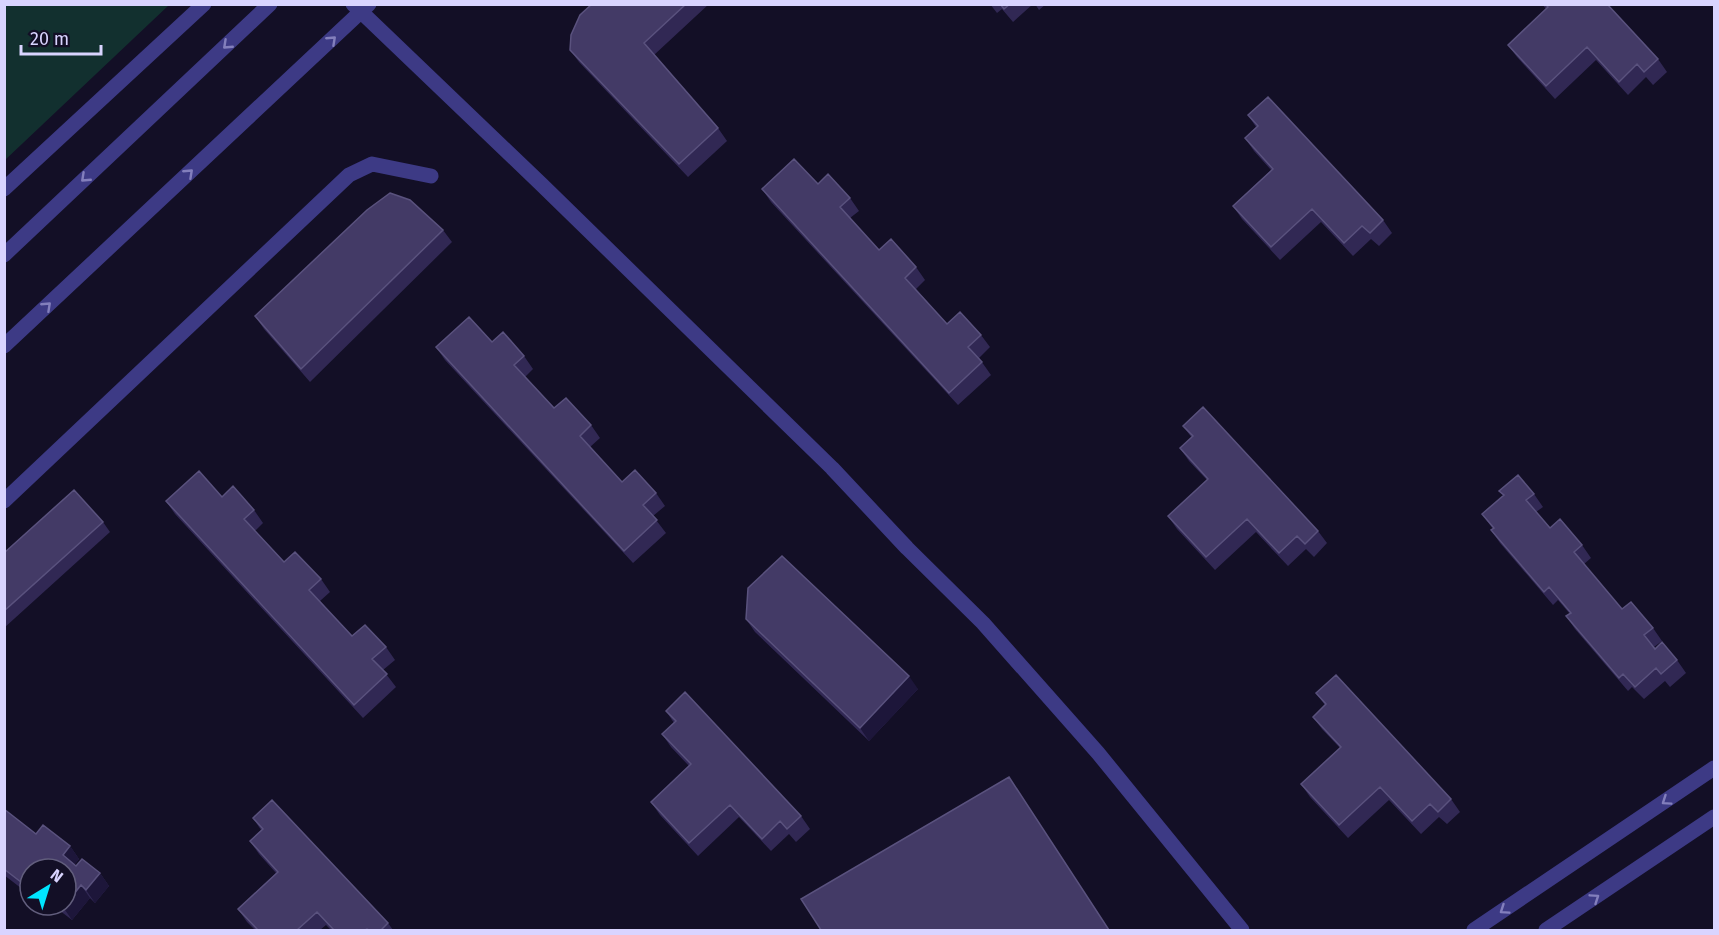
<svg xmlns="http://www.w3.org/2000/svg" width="1719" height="935" viewBox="0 0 1719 935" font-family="'Fira Sans',sans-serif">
	<rect width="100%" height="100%" fill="#130f26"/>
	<path fill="#12302f" d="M5,4H169V5L5,160Z"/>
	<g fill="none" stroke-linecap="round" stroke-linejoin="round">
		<path stroke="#3d3a85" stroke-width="15" d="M353,4L541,184L832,468L907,548L983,623L1098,753L1242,930
			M4,189L204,4
			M4,255L270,4
			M4,346L369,4
			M4,501L349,175L372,164L431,176
			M1474,930L1714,768
			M1546,930L1714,817"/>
	</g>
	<path fill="#312854" d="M592,4H709L654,55L718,128L727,141L688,177L579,62L570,50Z
		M990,4H1033L1013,22L1002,9L997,13Z
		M1035,4H1046L1039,10Z
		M1542,4H1607L1658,59L1667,72L1653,85L1646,77L1628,95L1596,60L1555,99L1517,57L1508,45L1546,9Z
		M1248,115L1383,220L1392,233L1379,246L1371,239L1353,256L1321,222L1280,260L1242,219L1233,206L1271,170L1254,151L1245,138L1256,127Z
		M818,184L850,198L859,211L850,218L879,250L916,267L925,280L916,289L947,324L981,335L990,347L979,358L991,375L958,405L771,202L762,189Z
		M443,230L452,242L310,382L264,329L255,316Z
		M492,342L524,356L533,369L525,377L554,408L591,425L600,438L590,447L622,482L656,493L665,506L653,516L666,533L633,563L445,360L436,347Z
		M1183,426L1318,531L1327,543L1314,557L1306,549L1288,566L1256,532L1215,570L1177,529L1168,516L1207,480L1189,461L1180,448L1192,438Z
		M1499,491L1534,494L1543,507L1536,512L1550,528L1582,545L1591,558L1584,564L1622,609L1653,628L1662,641L1654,647L1677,660L1686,673L1670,687L1665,681L1644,699L1632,687L1628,691L1575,629L1566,616L1570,614L1558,600L1553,605L1500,543L1491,530L1493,529L1482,514L1503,496Z
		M222,497L254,510L263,523L255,531L284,562L321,579L330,592L320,601L352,636L386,647L395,660L383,670L396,687L363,718L175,514L166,501Z
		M103,522L110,532L4,628V553Z
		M746,619L918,689L869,741L755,632Z
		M1316,693L1451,799L1460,812L1447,824L1439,817L1421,834L1389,800L1348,838L1310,797L1301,784L1340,748L1322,729L1313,717L1325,705Z
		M666,711L801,816L810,829L796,842L789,834L771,851L739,817L698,856L660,815L651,802L689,766L671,747L662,734L674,723Z
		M4,809L36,834L70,846L79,859L74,865L76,866L100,873L109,886L95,903L90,898L72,920L59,910L55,915L43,905H66L30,869V895L4,875Z
		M253,818L388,923L393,930H331L326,925L320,930H255L247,922L238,909L276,873L259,854L250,841L261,830Z"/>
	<path fill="#1d163a" d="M909,676L918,689L869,741L860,728Z
		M70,846L79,859L72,868L63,855Z
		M100,873L109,886L95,903L86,890Z
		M81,885L90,898L72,920L63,907Z
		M48,905H56L59,910L55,915Z"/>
	<path fill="#433a66" stroke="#5a527e" stroke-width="1.5" d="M592,4H686L644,43L718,128L679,164L570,50L571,35L580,15Z
		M1000,4H1010L1004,9Z
		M1545,4H1607L1658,59L1644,72L1637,64L1619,82L1587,47L1546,86L1508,45L1548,7Z
		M1268,97L1383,220L1370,233L1362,226L1344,243L1312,209L1271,247L1233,206L1273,169L1245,138L1258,126L1248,115Z
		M794,159L818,184L828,174L850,198L840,207L879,250L891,239L916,267L905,278L947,324L960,312L981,335L968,347L982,362L949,393L762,189Z
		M390,193L410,200L443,230L301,369L255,316L367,210Z
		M469,317L492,342L503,332L524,356L514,365L554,408L566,398L591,425L580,436L622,482L635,470L656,493L643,505L657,520L624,551L436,347Z
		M1203,407L1318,531L1305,544L1297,536L1279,553L1247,519L1206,557L1168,516L1208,479L1180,448L1193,436L1183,426Z
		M199,471L222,497L233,486L254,510L244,519L284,562L295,552L321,579L309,590L352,636L365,625L386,647L372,659L387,674L354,705L166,501Z
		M1518,475L1534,494L1526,500L1550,528L1560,519L1582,545L1574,552L1622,609L1631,602L1653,628L1644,635L1655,649L1662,642L1677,660L1661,674L1656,668L1635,687L1623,674L1619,678L1566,616L1571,613L1549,587L1544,592L1491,530L1494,528L1482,514L1504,495L1499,491Z
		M74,490L103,522L4,611V553Z
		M782,556L909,676L860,728L746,619L748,588Z
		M1336,675L1451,799L1438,812L1430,804L1412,821L1380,787L1339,825L1301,784L1341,747L1313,717L1326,704L1316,693Z
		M685,692L801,816L787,829L780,821L762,839L730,805L689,843L651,802L691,764L662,734L676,721L666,711Z
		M1009,777L1109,930H821L801,899Z
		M272,800L388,923L381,930H369L367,929L365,930H334L317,912L297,930H258L238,909L278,872L250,841L263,829L253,818Z
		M4,809L36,834L43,825L70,846L63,855L76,866L82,859L100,873L86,890L81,885L66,904V869H30V889L4,869Z"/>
	<defs><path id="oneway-chevron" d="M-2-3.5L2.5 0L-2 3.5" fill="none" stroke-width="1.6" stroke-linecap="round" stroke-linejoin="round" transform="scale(1.5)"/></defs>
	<g stroke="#837fbc">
		<use href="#oneway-chevron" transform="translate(332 40) rotate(-43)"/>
		<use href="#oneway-chevron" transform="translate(227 45) rotate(137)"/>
		<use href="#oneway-chevron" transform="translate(189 173) rotate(-43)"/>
		<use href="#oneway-chevron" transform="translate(85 178) rotate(137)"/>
		<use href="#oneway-chevron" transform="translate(47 306) rotate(-43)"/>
		<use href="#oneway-chevron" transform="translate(1666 801) rotate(146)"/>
		<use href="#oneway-chevron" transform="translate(1595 898) rotate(-34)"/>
		<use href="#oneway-chevron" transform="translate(1504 910) rotate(146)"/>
	</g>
	<rect width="1719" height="935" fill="none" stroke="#d9d4ff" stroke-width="12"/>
	<g transform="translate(48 887) rotate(38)"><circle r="28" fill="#130f26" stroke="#625e7d" stroke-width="1.5"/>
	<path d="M0-4.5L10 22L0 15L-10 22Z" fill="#00e5ff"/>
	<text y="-9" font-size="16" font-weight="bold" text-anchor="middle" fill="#d9d4ff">N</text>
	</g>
	<path d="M21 45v9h80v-9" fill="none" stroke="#d9d4ff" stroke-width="3"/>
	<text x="30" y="45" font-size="18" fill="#d9d4ff" stroke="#130f26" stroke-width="4.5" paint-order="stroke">20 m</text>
</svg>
